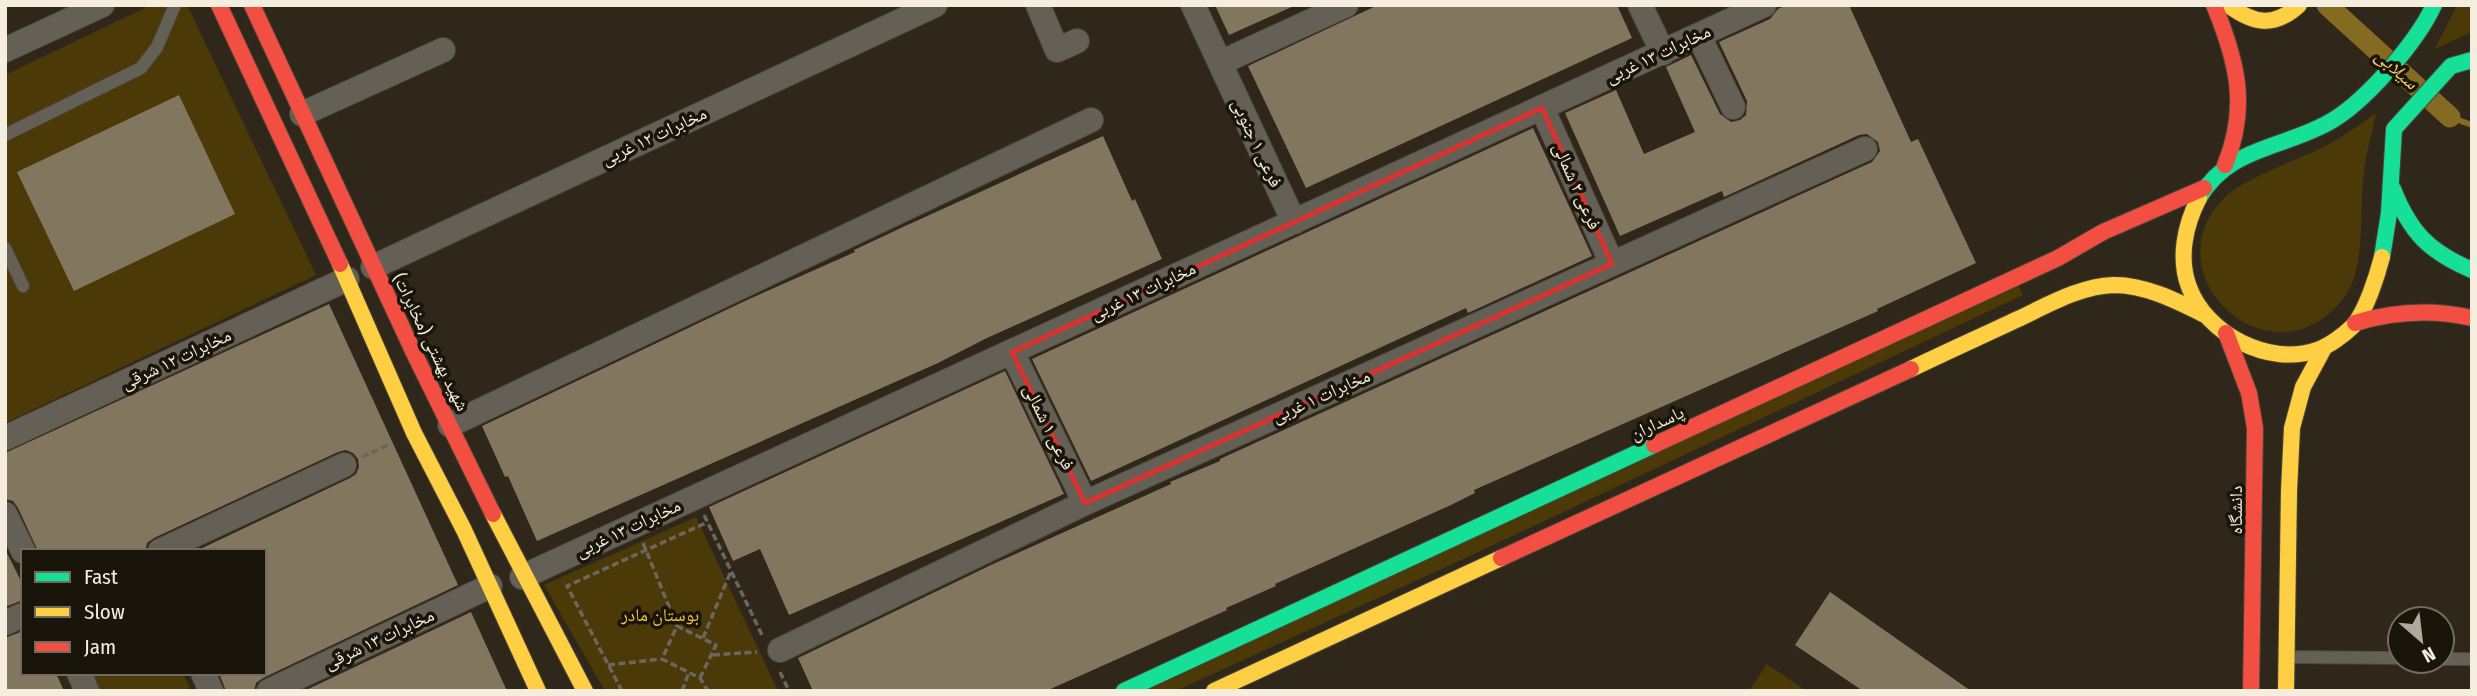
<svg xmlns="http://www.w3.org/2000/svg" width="2477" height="696" viewBox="0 0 2477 696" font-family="'Fira Sans Condensed','Noto Naskh Arabic',sans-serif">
	<rect width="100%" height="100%" fill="#2f281a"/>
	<path fill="#4c3908" d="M151,5H187L316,275L5,423V75Z
		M2457,5H2472V32L2435,49Z
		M2376,113C2372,132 2367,151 2364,170C2359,208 2367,269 2343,299C2272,389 2148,275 2224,198C2244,178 2296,161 2323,147C2341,138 2359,125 2376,113Z
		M2016,281L2023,295L1487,548L1176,691H1139Z
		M696,517L778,691H605L544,585Z
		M1767,664L1806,691H1749Z
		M92,673H183L191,691H100Z"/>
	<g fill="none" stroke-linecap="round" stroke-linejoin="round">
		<path stroke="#856a22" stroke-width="6" d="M2450,117L2472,125"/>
		<path stroke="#856a22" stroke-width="21" d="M2327,5L2450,117"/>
	</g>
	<path fill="#82775e" d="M1215,5H1296L1229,35Z
		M1378,5H1617L1632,38L1306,188L1248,66Z
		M1787,5H1849L1911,142L1918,139L1976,263L1877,309L1878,311L1474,490L1475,493L1451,505L1275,584L1276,586L1226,608L1227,610L1046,691H813L798,658L991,565L1171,484L1170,482L1220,461V459L1872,162L1880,151L1878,142L1867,134L1859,135L1724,197L1722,191L1620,236L1565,113L1616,90L1644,154L1695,132L1666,67L1691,55L1720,114L1731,122L1740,120L1746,115L1747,101L1719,42L1770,19L1778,9Z
		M179,95L235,214L74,291L17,172Z
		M1533,128L1592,256L1468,313L1466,308L1091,481L1032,359Z
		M1103,136L1132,201L1135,199L1162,259L987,338L938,363L537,541L508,476L505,477L482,426L747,300L855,252L854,250L903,227Z
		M329,304L458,585L263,678L256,683L254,691H226L219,673H264V551H196L350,478L356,474L359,467L358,459L353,453L346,450L338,452L154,538L147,543L145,551H38L18,508L13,501L5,499V453Z
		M1005,371L1064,494L789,615L760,549L733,561L709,507Z
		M5,549L23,585V600L5,607Z
		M1830,592L1971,691H1863L1795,645Z
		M471,612L507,691H304Z
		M23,631V673H56L64,691H5V638Z"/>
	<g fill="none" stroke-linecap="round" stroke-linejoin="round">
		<defs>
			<path id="lane" d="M5,135L141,68L157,47L175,5
				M5,248L23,286
				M2289,657L2400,658
				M2442,659H2472"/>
			<path id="street" d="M1038,5L1057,50L1077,41
				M1193,5L1294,222
				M1640,5L1663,53
				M1699,36L1733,107
				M5,50L102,5
				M1220,63L1346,5
				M1542,108L1612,264
				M302,114L443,50
				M373,267L935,5
				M1012,352L1085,503
				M450,425L1091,120
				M5,438L347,279
				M5,514L23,551
				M160,551L344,465
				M522,577L1764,5
				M5,623L23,615
				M780,650L1085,503L1865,149
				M79,673L87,691
				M203,673L211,691
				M269,691L490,586"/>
			<path id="fast" d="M2393,189C2410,232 2429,252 2472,270
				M2199,198C2228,148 2279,149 2326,124C2363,105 2417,42 2434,5
				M2382,257L2389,213L2394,129L2451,66L2472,60
				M1124,691L1654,445"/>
			<path id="slow" d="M2228,5C2254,24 2274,28 2299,5
				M2199,198C2185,225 2178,258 2189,287C2206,334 2269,367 2317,350C2329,346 2344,335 2353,326C2366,311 2377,276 2382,257
				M340,264L414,433L464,530L538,691
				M1911,369C1946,352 1982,336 2018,319C2048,305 2080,286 2114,285C2146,285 2177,301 2205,315
				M493,514L585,691
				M1214,691L1501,558
				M2286,691L2289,491L2292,428L2303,387L2324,348"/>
			<path id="jam" d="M219,5L340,264
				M252,5L413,351L493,514
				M2214,5C2237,61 2249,107 2225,165
				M2355,323C2395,311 2432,309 2472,318
				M2226,333L2249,393L2255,428L2251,691
				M1654,445L2058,258L2103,232L2204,188
				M1501,558L1911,369"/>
		</defs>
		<use href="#lane" stroke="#4b453a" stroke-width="14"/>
		<use href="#street" stroke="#4b453a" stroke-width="26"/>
		<use href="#fast" stroke="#4b453a" stroke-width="18"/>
		<use href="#slow" stroke="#4b453a" stroke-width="18"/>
		<use href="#jam" stroke="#4b453a" stroke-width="18"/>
		<path stroke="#6b675e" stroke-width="3.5" stroke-dasharray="7 3.5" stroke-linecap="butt" d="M362,457L390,444
			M704,515L763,637
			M643,543L677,626
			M703,638L731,571
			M713,655L757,652
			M608,665L662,659
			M780,672L789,691
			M700,678L716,645L677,626L662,659L700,678L708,691
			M622,691L567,586L708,522
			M682,691L689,672"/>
		<use href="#lane" stroke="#656056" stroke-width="12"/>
		<use href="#street" stroke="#656056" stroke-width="24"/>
		<use href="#fast" stroke="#16e098" stroke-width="16"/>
		<use href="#slow" stroke="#ffcf43" stroke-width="16"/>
		<use href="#jam" stroke="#f24e42" stroke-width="16"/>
	</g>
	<path fill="none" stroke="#d83231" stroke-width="5" stroke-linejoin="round" d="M1542,108L1612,264L1085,503L1012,352Z"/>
	<g text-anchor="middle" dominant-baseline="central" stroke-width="7" stroke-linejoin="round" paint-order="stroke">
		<g font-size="18" fill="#f5eedf" stroke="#1a150a">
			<text transform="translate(1658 54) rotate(-25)">مخابرات ۱۳ غربی</text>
			<text transform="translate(654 136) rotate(-25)">مخابرات ۱۲ غربی</text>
			<text transform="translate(1257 143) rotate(65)">فرعی ۱ جنوبی</text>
			<text transform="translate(1577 186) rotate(66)">فرعی ۲ شمالی</text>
			<text transform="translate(1143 291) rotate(-25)">مخابرات ۱۳ غربی</text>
			<text transform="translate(431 342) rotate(64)">شهید بهشتی (مخابرات)</text>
			<text transform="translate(176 359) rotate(-25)">مخابرات ۱۲ شرقی</text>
			<text transform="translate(1321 396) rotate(-24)">مخابرات ۱ غربی</text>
			<text transform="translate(1657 423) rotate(-25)">پاسداران</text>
			<text transform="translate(1049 427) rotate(64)">فرعی ۱ شمالی</text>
			<text transform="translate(2236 510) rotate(-90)">دانشگاه</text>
			<text transform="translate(628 528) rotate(-25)">مخابرات ۱۳ غربی</text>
			<text transform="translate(379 639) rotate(-25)">مخابرات ۱۳ شرقی</text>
		</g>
		<g font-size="18" fill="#f7c43c" stroke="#1a150a">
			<text x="660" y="615">بوستان مادر</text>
		</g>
		<g font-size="19" font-style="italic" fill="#f7ce6e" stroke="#1a150a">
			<text transform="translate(2397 69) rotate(42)">سیلابی</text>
		</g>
	</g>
	<rect width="2477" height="696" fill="none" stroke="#f5eedf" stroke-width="14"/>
	<rect x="21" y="549" width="245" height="126" fill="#1a150a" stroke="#726c5f" stroke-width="2"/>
	<rect x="35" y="572" width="35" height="10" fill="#16e098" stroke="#726c5f" stroke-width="2"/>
	<text x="84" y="584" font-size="21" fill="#f5eedf">Fast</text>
	<rect x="35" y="607" width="35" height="10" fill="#ffcf43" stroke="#726c5f" stroke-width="2"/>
	<text x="84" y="619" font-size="21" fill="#f5eedf">Slow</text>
	<rect x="35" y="642" width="35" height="10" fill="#f24e42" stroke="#726c5f" stroke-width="2"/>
	<text x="84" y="654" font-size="21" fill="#f5eedf">Jam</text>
	<g transform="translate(2421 640) rotate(152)"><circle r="33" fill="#1a150a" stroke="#726c5f" stroke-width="2"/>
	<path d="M0-5L12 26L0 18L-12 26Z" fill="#b0a99a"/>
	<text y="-10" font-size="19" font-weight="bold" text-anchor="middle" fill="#f5eedf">N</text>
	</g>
</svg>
